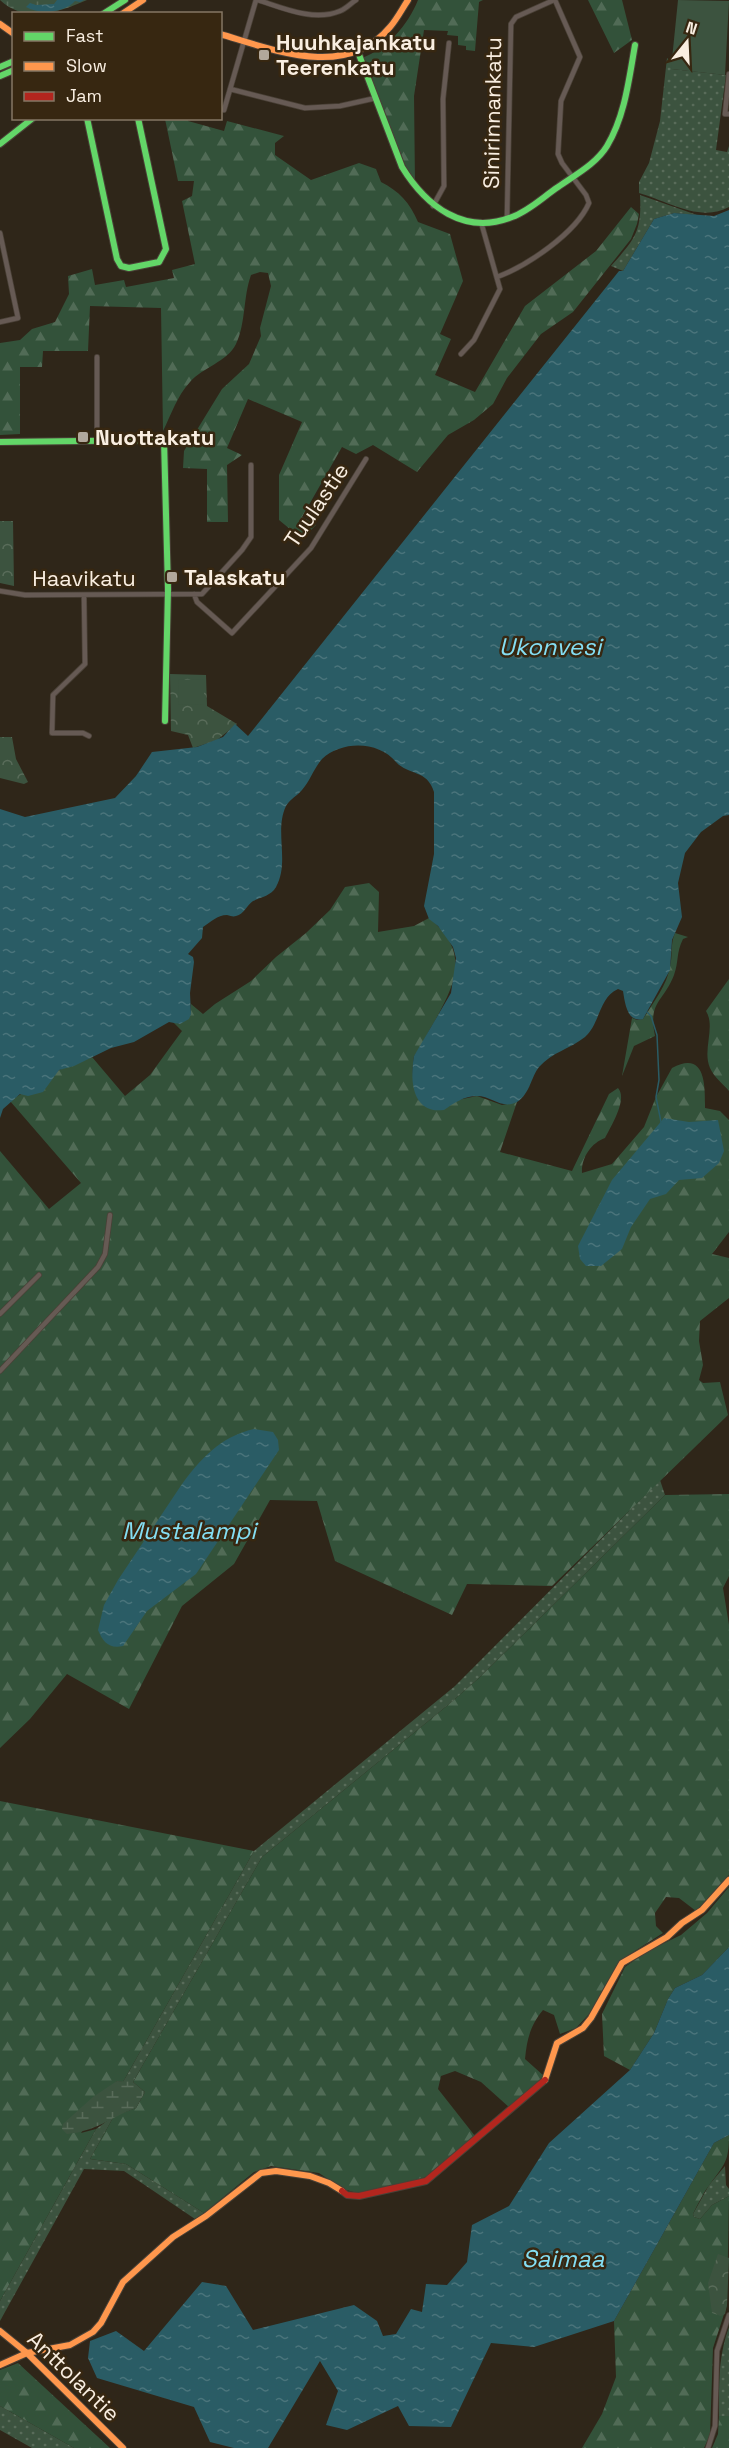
<svg xmlns="http://www.w3.org/2000/svg" width="729" height="2448" viewBox="0 0 729 2448" font-family="'Space Grotesk',sans-serif">
	<defs>
		<pattern id="grass-dots" width="8" height="8" patternUnits="userSpaceOnUse" patternTransform="scale(1.5)"><rect width="8" height="8" fill="#3c533f"/><path d="M2 2h.1M6 6h.1" fill="none" stroke="#596c5a" stroke-width="1.8" stroke-linecap="round"/></pattern>
		<pattern id="forest-firs" width="22" height="20" patternUnits="userSpaceOnUse" patternTransform="scale(1.5)"><rect width="22" height="20" fill="#33523a"/><path d="M5 1l3.5 6h-7zM16 11l3.5 6h-7z" fill="#516b56"/></pattern>
		<pattern id="wetland-marsh" width="20" height="14" patternUnits="userSpaceOnUse" patternTransform="scale(1.5)"><rect width="20" height="14" fill="#3c533f"/><path d="M1 5h8M5 5V1M11 12h8M15 12V8" fill="none" stroke="#596c5a"/></pattern>
		<pattern id="park-crowns" width="20" height="18" patternUnits="userSpaceOnUse" patternTransform="scale(1.5)"><rect width="20" height="18" fill="#3c533f"/><path d="M2 6a3 3 0 1 1 6 0M12 15a3 3 0 1 1 6 0" fill="none" stroke="#596c5a"/></pattern>
		<pattern id="water-ripples" width="26" height="14" patternUnits="userSpaceOnUse" patternTransform="scale(1.5)"><rect width="26" height="14" fill="#2a5c65"/><path d="M2 4q2-2 4 0t4 0M15 11q2-2 4 0t4 0" fill="none" stroke="#4a747b"/></pattern>
	</defs>
	<rect width="100%" height="100%" fill="#2f2619"/>
	<path fill="url(#grass-dots)" d="M667,58L672,62V69L726,75L716,150L727,152L729,146V207C701,223 667,201 639,193V182L649,163L660,121Z
		M640,195L697,215L674,213L654,219L623,271L611,266C635,239 642,232 640,195Z
		M660,1480L665,1495L479,1678L448,1705L262,1857L133,2082H123L254,1851L455,1686Z
		M114,2116L90,2159L126,2164L204,2213L195,2219L124,2171L84,2169L0,2321V2301L96,2129Z
		M725,2166L726,2185L729,2189V2196L712,2205L700,2219L694,2217L693,2214L709,2185Z
		M729,2327V2416H719C719,2386 718,2356 729,2327Z
		M0,2406L74,2448H32L0,2430Z"/>
	<path fill="url(#forest-firs)" d="M418,0H483L479,2L475,51L466,50V46L458,45V36L447,35L448,31L424,30L414,96L415,185L406,167L362,58C388,48 408,25 418,0Z
		M588,0H622L632,40L614,53Z
		M165,119H188V121L224,131L227,121L284,136L275,143V155L311,180L359,163L376,169L381,182C399,191 410,203 418,222L450,234L463,281L440,334L451,339L435,375L475,392L525,306L596,251L631,207L639,214L637,224L631,239L573,312L541,334L507,378L493,404L474,420L448,435L417,472L373,445L356,454L342,447L302,517L316,525L302,539L279,520V475L302,422L248,399L227,448L242,455L227,465L228,522H207V469L183,468L184,451L222,389L249,364L261,336L260,328L271,286L268,273L260,272L251,275C243,297 246,323 236,344C227,362 203,367 190,382C177,396 171,415 163,431L161,308L90,306L88,351H43L42,367H20V434L0,435V343L20,340L32,329L55,322L69,294L68,276L92,269L95,285L124,280L126,287L174,278L172,270L195,264L182,201L192,196L194,181H178Z
		M369,883L379,892L378,932L414,926L429,918C471,953 456,983 433,1024C426,1035 422,1046 414,1056C411,1073 413,1086 419,1101L458,1100L477,1096L502,1105L517,1102L500,1152L572,1171L609,1094L618,1088C628,1099 611,1126 605,1138C591,1143 581,1158 582,1173L612,1164L644,1127L656,1097L672,1068C706,1050 705,1086 705,1108L720,1111L729,1120V1232L712,1254L729,1258V1298L700,1321L699,1341L703,1365L699,1380L703,1383L720,1382L728,1415L552,1586L467,1584L452,1615L335,1561L317,1501L270,1500L234,1564L182,1606L129,1709L67,1674L30,1719L0,1748V1151L49,1209L81,1183L10,1101L59,1070L92,1057L125,1096L150,1075L182,1031L173,1022L180,1024L191,1014V1004L203,1014L215,1004L251,981L276,957L306,933L330,910L345,887Z
		M675,933L688,937L683,939C676,953 679,961 674,975C663,1003 648,1001 655,1036L634,1046L622,1076L632,1018L637,1020L643,1019C653,1003 667,985 670,967C673,955 670,944 675,933Z
		M729,979V1091C723,1084 714,1077 710,1068C702,1050 716,1027 706,1011Z
		M729,1494V1576L723,1588L729,1625V1875L696,1911L679,1898L666,1897L655,1913L656,1926L663,1933L619,1961L589,2014L576,2028L560,2034L554,2015L543,2010C530,2026 527,2039 525,2059L544,2076L510,2108L481,2082L455,2071L441,2076L438,2089L475,2136L427,2176L419,2180L361,2194L343,2189L319,2173L271,2166L254,2172L204,2213L126,2164L90,2159L114,2116L136,2108L145,2092L133,2082L262,1857L448,1705L479,1678L665,1495Z
		M0,1801L254,1851L123,2082L117,2081L81,2133L96,2129L0,2301Z
		M729,1887V1947L702,1975L675,1988L668,1999L654,2033L630,2070L604,2056L602,2014L625,1967L646,1952L681,1935L707,1913Z
		M729,2135C729,2161 725,2164 710,2184C703,2193 698,2204 693,2214L694,2217L700,2219L712,2205L729,2196L727,2305L713,2348L710,2435L704,2448H582L602,2414L616,2377L614,2321L714,2143Z
		M18,2363L110,2448H74L0,2406V2370Z
		M719,2416H729V2448H712L718,2434Z"/>
	<path fill="url(#wetland-marsh)" d="M0,0H87C60,12 25,24 0,0Z
		M117,2081L133,2082L145,2092L136,2108C109,2118 97,2131 67,2134L62,2129L63,2124L93,2097Z"/>
	<path fill="url(#park-crowns)" d="M0,521H13L14,586L0,583Z
		M170,674L206,675L207,706L237,724L217,740L193,748L188,735L171,731Z
		M0,737H12L16,759L28,782L24,784L0,778Z
		M718,2254L729,2258L727,2305L725,2314L721,2316L712,2313L708,2283Z"/>
	<path fill="#3c533f" d="M678,0L729,1L725,75L671,69Z
		M204,679V704L179,705L178,680Z"/>
	<path fill="url(#water-ripples)" d="M57,0H84L80,2L75,1C65,13 39,15 26,7L30,3L36,5L54,4Z
		M729,210V815L723,816L701,832L685,853L678,883L682,917L672,940L670,970L643,1019C627,1023 625,1003 623,991L618,989C599,997 600,1024 585,1037C570,1049 552,1052 539,1067C531,1077 530,1094 517,1102C502,1110 492,1096 477,1096C464,1096 454,1103 444,1110C440,1110 434,1111 430,1109C410,1102 411,1073 414,1056L451,993L456,958L453,947L438,926L429,919L424,906L434,854V792C427,769 409,776 396,762C379,741 342,740 322,759C314,768 310,781 302,790C298,795 290,799 286,806C274,831 290,862 276,887C271,896 261,897 253,901C247,905 244,914 236,916C233,917 231,916 227,915C217,915 211,922 203,927L202,938L188,954L193,957L194,962L190,993L191,1014L189,1019L180,1024L169,1022L134,1042L111,1048L74,1066L59,1070L43,1092L28,1096L20,1094L3,1109L0,1118V809L25,817L115,798L136,776L152,752L197,747L223,737L235,724L248,736L619,271H623L654,219L674,213L714,216Z
		M664,1118L689,1122L718,1120L724,1151L719,1163L702,1178L679,1180L666,1194L650,1199L631,1227L622,1249L601,1266H586L580,1259L578,1246L612,1180Z
		M254,1429L273,1432L278,1440L279,1450L196,1574L147,1611L123,1646C109,1649 103,1642 98,1630L104,1605L118,1580L180,1487C199,1460 221,1436 254,1429Z
		M729,1947V2135L714,2143L614,2321L534,2347L491,2343L451,2427L409,2426L398,2406L347,2430L326,2425L338,2391L320,2361L268,2448H234L210,2442L194,2407L97,2378L88,2358L90,2341L116,2331L144,2351L202,2282L226,2286L253,2330L354,2305L377,2321L383,2336L396,2334L411,2309L422,2312L426,2284L447,2285L467,2262L472,2225L509,2206L549,2143L630,2070L654,2033L668,1999L675,1988L702,1975Z"/>
	<g fill="none" stroke-linecap="round" stroke-linejoin="round">
		<path stroke="#2a5c65" stroke-width="1.5" d="M647,1012L651,1016L657,1035L659,1080L656,1097L661,1122"/>
		<defs>
			<path id="street" d="M258,0C283,8 314,22 340,11C346,9 351,3 356,0
				M729,74L725,114H729
				M230,89L305,108L340,106L376,98
				M224,110L256,0
				M433,206L444,186L443,99L449,43
				M507,218L511,24L516,17L554,0
				M0,233L18,318L0,322
				M497,277C527,266 576,233 589,203L586,195L562,163L558,154L561,101L580,57L555,0
				M461,354L474,340L500,289L481,222
				M97,357V441
				M0,591L25,595L202,594L242,550L251,537V465
				M194,594L197,602L232,633L311,548L366,459
				M84,596L85,664L53,695L52,733H83L89,736
				M0,1314L39,1275
				M0,1371L98,1267L105,1254L110,1215
				M708,2448L715,2426L717,2351L729,2315"/>
			<path id="fast" d="M103,14L125,0
				M358,52L402,167C426,206 464,236 512,217C529,211 543,197 558,187C575,175 596,164 607,146C625,116 629,79 635,45
				M0,67L14,61
				M0,76L14,70
				M87,118L117,259L121,266L129,268L159,262L166,249L138,118
				M0,144L33,118
				M0,442L164,440L168,589L165,721"/>
			<path id="slow" d="M122,14L143,0
				M0,24L14,34
				M220,34C274,50 346,80 390,27C397,19 402,9 408,0
				M545,2080L557,2043L583,2028L591,2018L622,1963L667,1937L682,1923L702,1910L729,1880
				M0,2331L27,2353L123,2448
				M0,2365L27,2353L70,2345L93,2332L101,2323L123,2282L173,2237L206,2216L261,2173L276,2171L310,2176L329,2183L342,2191"/>
			<path id="jam" d="M342,2191L347,2195L359,2196L426,2181L545,2080"/>
		</defs>
		<use href="#street" stroke="#4a4137" stroke-width="6"/>
		<use href="#fast" stroke="#4a4137" stroke-width="8"/>
		<use href="#slow" stroke="#4a4137" stroke-width="8"/>
		<use href="#jam" stroke="#4a4137" stroke-width="8"/>
		<use href="#street" stroke="#665a54" stroke-width="4.5"/>
		<use href="#fast" stroke="#63d668" stroke-width="6"/>
		<use href="#slow" stroke="#ff974d" stroke-width="6"/>
		<use href="#jam" stroke="#b3261e" stroke-width="6"/>
	</g>
	<g fill="#b2a89b" stroke="#372711" stroke-width="2">
		<rect x="258" y="49" width="12" height="12" rx="3"/>
		<rect x="77" y="431" width="12" height="12" rx="3"/>
		<rect x="166" y="571" width="12" height="12" rx="3"/>
	</g>
	<g text-anchor="middle" dominant-baseline="central" stroke-width="5" stroke-linejoin="round" paint-order="stroke">
		<g font-size="22" font-weight="bold" fill="#f9eee1" stroke="#372711" text-anchor="start">
			<text x="276" y="42">Huuhkajankatu<tspan x="276" dy="25">Teerenkatu</tspan></text>
			<text x="95" y="437">Nuottakatu</text>
			<text x="184" y="577">Talaskatu</text>
		</g>
		<g font-size="22" fill="#f9eee1" stroke="#372711">
			<text transform="translate(492 113) rotate(-89)">Sinirinnankatu</text>
			<text transform="translate(316 505) rotate(-56)">Tuulastie</text>
			<text x="84" y="578">Haavikatu</text>
			<text transform="translate(74 2376) rotate(44)">Anttolantie</text>
		</g>
		<g font-size="24" font-style="italic" fill="#84def3" stroke="#372711">
			<text x="550" y="646">Ukonvesi</text>
			<text x="189" y="1530">Mustalampi</text>
			<text x="563" y="2258">Saimaa</text>
		</g>
	</g>
	<rect x="12" y="12" width="210" height="108" fill="#372711" stroke="#857764" stroke-width="1.5"/>
	<rect x="24" y="32" width="30" height="9" fill="#63d668" stroke="#857764" stroke-width="1.5"/>
	<text x="66" y="42" font-size="18" fill="#f9eee1">Fast</text>
	<rect x="24" y="62" width="30" height="9" fill="#ff974d" stroke="#857764" stroke-width="1.5"/>
	<text x="66" y="72" font-size="18" fill="#f9eee1">Slow</text>
	<rect x="24" y="92" width="30" height="9" fill="#b3261e" stroke="#857764" stroke-width="1.5"/>
	<text x="66" y="102" font-size="18" fill="#f9eee1">Jam</text>
	<g transform="translate(687 42) rotate(18)" stroke="#372711" stroke-width="4.5" paint-order="stroke">
	<path d="M0-4.5L10 22L0 15L-10 22Z" fill="#f9eee1"/>
	<text y="-9" font-size="16" font-weight="bold" text-anchor="middle" fill="#f9eee1">N</text>
	</g>
</svg>
